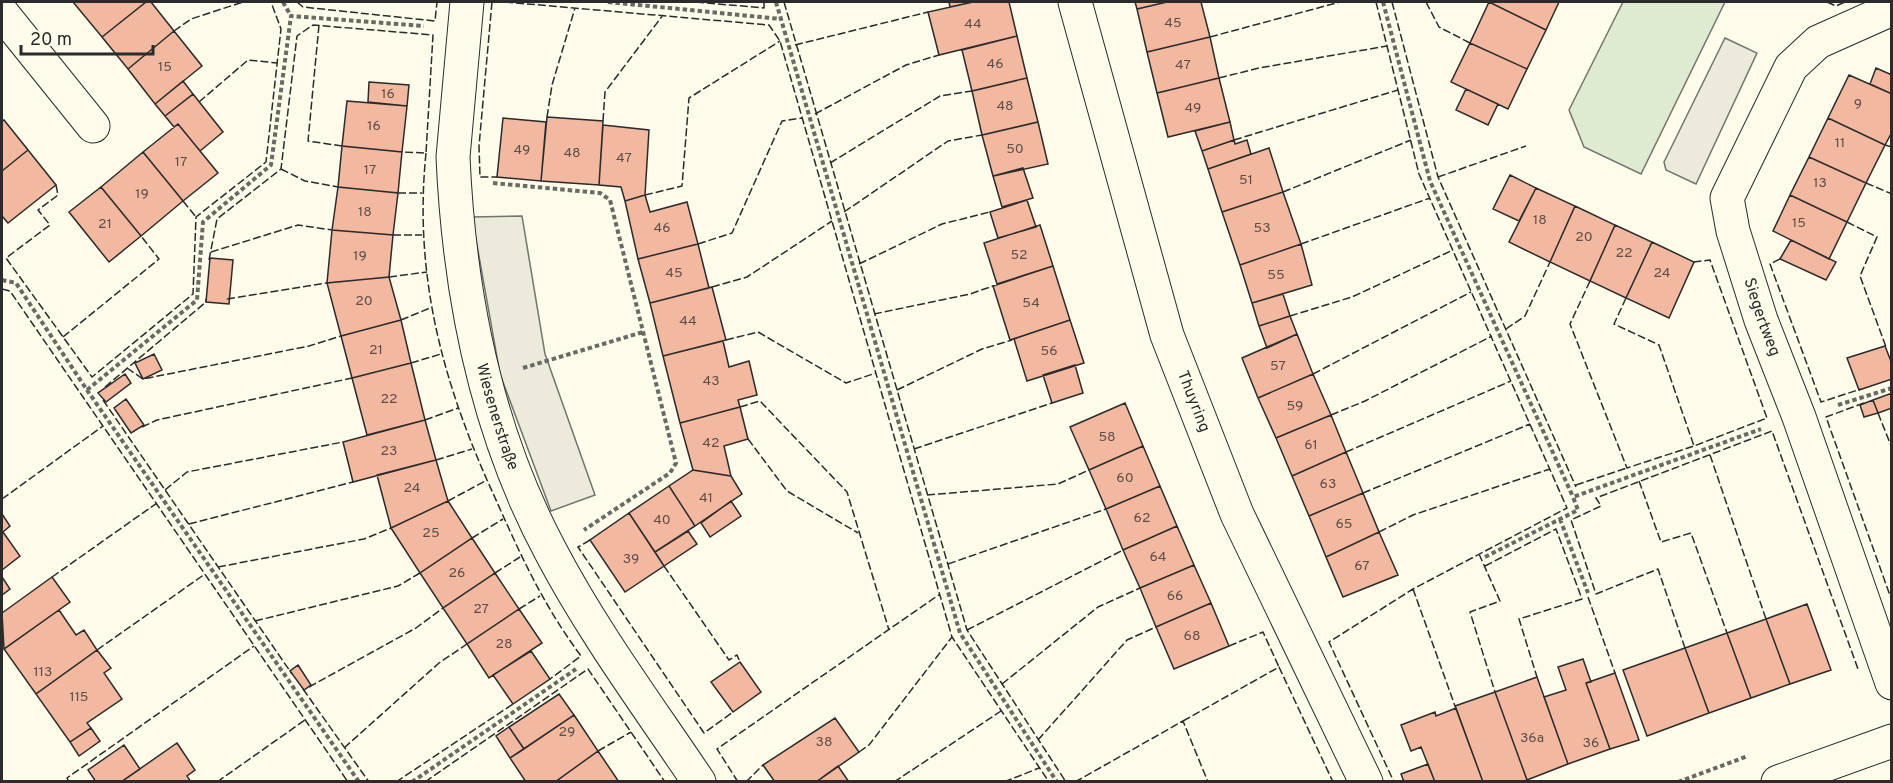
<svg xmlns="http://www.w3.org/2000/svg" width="1893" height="783" viewBox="0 0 1893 783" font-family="Overpass,sans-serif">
	<rect width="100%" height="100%" fill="#fdfbea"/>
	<path fill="#deebd1" stroke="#74746e" stroke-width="1.5" d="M1623,2H1725L1641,174L1584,147L1569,110Z"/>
	<path fill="#eceadb" stroke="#74746e" stroke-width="1.5" d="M1725,38L1757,53L1696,184L1666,170L1664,162Z
		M522,216L545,354L595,495L551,511L500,374L472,217Z"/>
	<path fill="#f2b8a0" stroke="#2b2b2b" stroke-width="1.5" d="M73,2H146L102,37Z
		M146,2H151L174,31L128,69L102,37Z
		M949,2H973L950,7Z
		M973,2H1009L1017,36L939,55L928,12Z
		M1135,2H1167L1137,9Z
		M1167,2H1201L1210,37L1147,52L1137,9Z
		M1489,2H1559L1546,30Z
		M1489,2L1546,30L1527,69L1470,43Z
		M174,31L202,66L155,104L128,69Z
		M1017,36L1027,78L972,91L962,50Z
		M1210,37L1219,78L1157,93L1147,52Z
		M1470,43L1527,69L1508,109L1451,82Z
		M1876,68L1892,75V94L1870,84Z
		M1849,75L1892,94V132L1885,145L1828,118Z
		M1027,78L1038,122L982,135L972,91Z
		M1219,78L1230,122L1168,137L1157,93Z
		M183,81L193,94L165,116L155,104Z
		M369,82L409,85L407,106L368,102Z
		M1466,89L1498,104L1488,125L1456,110Z
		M193,94L223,132L200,151L178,124L174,127L165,116Z
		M347,101L407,106L402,152L342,146Z
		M547,117L603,121L599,185L541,181Z
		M503,118L546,122L541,181L497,177Z
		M1828,118L1885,145L1866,183L1809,157Z
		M4,120L28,150L2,171V121Z
		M1038,122L1048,164L993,176L982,135Z
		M1230,122L1234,140L1202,151L1195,131Z
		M178,124L218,173L183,201L143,152Z
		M603,125L649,130L645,195L625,201L621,187L599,185Z
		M1234,140L1235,144L1247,140L1251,154L1208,169L1202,151Z
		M342,146L402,152L398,193L338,187Z
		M1269,148L1283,192L1222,212L1208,169Z
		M28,150L56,185L8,223L2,216V171Z
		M143,152L183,201L141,236L101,187Z
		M1809,157L1866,183L1847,222L1790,195Z
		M1023,168L1033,198L1002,207L993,176Z
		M1510,175L1536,188L1519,221L1493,209Z
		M101,187L141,236L109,262L69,212Z
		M338,187L398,193L393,235L332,230Z
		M1536,188L1575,206L1550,262L1509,242Z
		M1283,192L1301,244L1240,265L1222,212Z
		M645,195L650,212L687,202L698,244L638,259L625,201Z
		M1790,195L1847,222L1829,259L1773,231Z
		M1027,200L1036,227L998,238L990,212Z
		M1575,206L1615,225L1590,281L1550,262Z
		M1040,225L1053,266L997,284L984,243Z
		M1615,225L1652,242L1626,298L1590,281Z
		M332,230L393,235L389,277L327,283Z
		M1791,240L1836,262L1826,280L1780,259Z
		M1652,242L1694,262L1669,318L1626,298Z
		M698,244L709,288L650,303L638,259Z
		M1301,244L1312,285L1252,303L1240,265Z
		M210,258L233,260L229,304L206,302Z
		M1053,266L1070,320L1010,340L993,286Z
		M389,277L401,320L341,336L327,283Z
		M712,287L726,340L663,356L650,303Z
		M1283,294L1290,316L1259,326L1252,303Z
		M1290,316L1297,334L1267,348L1259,326Z
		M401,320L411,363L352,378L341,336Z
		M1070,320L1084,363L1027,381L1014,339Z
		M1297,334L1313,374L1258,398L1242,358Z
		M723,341L729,367L749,361L757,395L738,400L740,407L680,423L663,356Z
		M1885,346L1892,364V379L1859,390L1847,358Z
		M154,354L162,370L143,379L135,363Z
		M411,363L425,420L367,435L352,378Z
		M1075,365L1083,393L1052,403L1043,375Z
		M125,374L131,383L106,402L98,393Z
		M1313,374L1331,415L1276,438L1258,398Z
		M1892,393V408L1878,413L1873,400Z
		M126,399L144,425L131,433L114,408Z
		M1873,400L1878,413L1864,417L1860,405Z
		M1125,403L1143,446L1089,470L1070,427Z
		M740,407L748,439L724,446L731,476L693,470L680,423Z
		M1331,415L1346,452L1292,476L1276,438Z
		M425,420L436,460L353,482L343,442Z
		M1143,446L1160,486L1106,509L1089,470Z
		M1346,452L1363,493L1309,516L1292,476Z
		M436,460L448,501L391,528L377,475Z
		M693,470L731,476L742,494L695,526L669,486Z
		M669,486L695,526L655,552L629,513Z
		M1160,486L1177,526L1123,550L1106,509Z
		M1363,493L1379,532L1326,557L1309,516Z
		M448,501L472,538L420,573L391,528Z
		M731,501L741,516L710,537L701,523Z
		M629,513L664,566L625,592L590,540Z
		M2,514L10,526L3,532L20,556L2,570Z
		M1177,526L1194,565L1140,588L1123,550Z
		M688,531L697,544L664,566L655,552Z
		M1379,532L1398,575L1343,597L1326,557Z
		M472,538L495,573L443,608L420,573Z
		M1194,565L1211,603L1156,627L1140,588Z
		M495,573L519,609L467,644L443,608Z
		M2,577L10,589L2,595Z
		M52,577L70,602L4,649L2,613Z
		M1211,603L1229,646L1174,669L1156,627Z
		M1807,604L1831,670L1790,684L1766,619Z
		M519,609L542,643L489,678L467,644Z
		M59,610L76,635L84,630L97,650L36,694L4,649Z
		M1766,619L1790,684L1751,698L1727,633Z
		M1727,633L1751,698L1709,713L1685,648Z
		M1685,648L1709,713L1647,736L1623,670Z
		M97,650L111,668L104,673L122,699L87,723L91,728L70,742L36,694Z
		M531,651L550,679L513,704L493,675Z
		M1583,659L1591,682L1586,683L1610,749L1568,764L1544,697L1566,690L1558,667Z
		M740,662L761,692L733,712L711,682Z
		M298,665L311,685L304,690L290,671Z
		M1615,673L1639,740L1610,749L1586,683Z
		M1537,677L1568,764L1527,780L1495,692Z
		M1495,692L1527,780L1522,782H1483L1455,706Z
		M559,694L574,715L524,749L509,727Z
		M1456,708L1483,782H1435L1421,747L1411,751L1401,725L1435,712L1436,716Z
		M574,715L598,751L555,782H526L510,758Z
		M835,718L859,752L816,782H775L763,765Z
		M509,727L524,749L510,758L496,736Z
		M91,728L100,741L79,756L70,742Z
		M177,743L195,770L187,776L191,782H121Z
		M124,745L140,769L121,782H96L88,770Z
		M598,751L619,782H555Z
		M1428,764L1435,782H1404L1401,774Z
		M838,766L849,782H816Z"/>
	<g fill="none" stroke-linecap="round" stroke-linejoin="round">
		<defs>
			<g id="minor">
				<path id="s1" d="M467,2L453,157C459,293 486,431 551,552C593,632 648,706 699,782"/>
				<path id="s2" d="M1075,2L1167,335L1237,514L1366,782"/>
				<path id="s3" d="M1892,9L1818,42L1791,67L1727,198L1733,231L1761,320L1799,417L1892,683"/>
				<path d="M2,13L93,126"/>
				<path d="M1778,782L1892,741"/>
			</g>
		</defs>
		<use href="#minor" stroke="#2b2b2b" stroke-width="35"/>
		<path stroke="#6a6964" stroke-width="4" stroke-dasharray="4.5 3" stroke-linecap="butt" d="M283,2L291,16
			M608,2L781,19
			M776,2L960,633L1057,782
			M1383,2L1430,181L1573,497
			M493,183L600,193L610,200L676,463L670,473L584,530
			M2,280L16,283L87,390L359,782
			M523,368L643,332
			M87,390L197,300L203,222L271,165L291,16L424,26
			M1838,405L1892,388
			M1560,519L1588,593
			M1485,557L1578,510L1573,497L1761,429
			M412,782L576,669
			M1678,782L1748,756"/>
		<use href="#minor" stroke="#fdfbea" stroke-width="33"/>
		<path stroke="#2b2b2b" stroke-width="1.5" stroke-dasharray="8 3" stroke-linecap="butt" d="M297,2L303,7L435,21L437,2
			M492,2L479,146L480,177H497
			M505,2L769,25L780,41L952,637L1049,782
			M696,2L764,8V2
			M784,2L967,630L1066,782
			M1376,2L1419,174L1567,508L1413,589L1329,642L1394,782
			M1392,2L1438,177L1576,487
			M1426,2L1439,27L1470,43
			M1827,2L1836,6L1845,2
			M319,25L308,141L342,146
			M174,31L191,19L243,2
			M1210,37L1340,2
			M795,45L928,12
			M1219,78L1259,68L1387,46
			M199,102L248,60L277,63
			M815,114L906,65L939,55
			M547,117L552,85L575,8
			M603,121L605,92L663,15
			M1234,140L1398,90
			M1885,145L1892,147
			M426,153C414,270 440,373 487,480C516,544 538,598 581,656L550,679
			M830,163L940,96L972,91
			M281,169L305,181L338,187
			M1438,177L1526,146
			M1866,183L1892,194
			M56,185L58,195L38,210L50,225L6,258L92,377L193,294L196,217L266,162L281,29L271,2
			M1283,192L1411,140
			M398,193H422
			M645,195L682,186L689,98L780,41
			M183,201L196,217
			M844,212L948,141L982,135
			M1847,222L1877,237L1860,276L1886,347
			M393,235H422
			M698,244L732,233L782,121L802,118
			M1301,244L1430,198
			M211,252L298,225L332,230
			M1780,259L1770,264L1821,402L1861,389
			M209,260L217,219L281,169L297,36L313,25L433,35L426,153L402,152
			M859,264L942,224L990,212
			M389,277L427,272
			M1590,281L1570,324L1627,468L1694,446
			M712,287L747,277L832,221
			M2,289L10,291L348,782
			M1626,298L1614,324L1659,345L1694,446L1767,418L1710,260L1694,262
			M227,299L327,283
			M874,314L970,294L993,286
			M1290,316L1352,297L1453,250
			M401,320L430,308
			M1506,329L1525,316L1550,262
			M63,337L159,259L141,236
			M726,340L758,332L846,383L876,373
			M411,363L441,354
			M127,368L143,379L309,346L341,336
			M1313,374L1471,292
			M105,387L206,302V299
			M897,390L982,349L1012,340
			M103,400L292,674
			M1864,403L1826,417L1892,601
			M740,407L760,401L847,492L889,630
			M1878,413L1892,448
			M1331,415L1365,401L1492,336
			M425,420L458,408
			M142,427L157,420L352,378
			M748,439L787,491L858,533
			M914,449L1052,403
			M1346,452L1511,381
			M1710,455L1766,619
			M436,460L472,449
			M1639,481L1661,542L1691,533L1727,633
			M1576,485L1627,468
			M165,490L187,472L343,442
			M1363,493L1530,424
			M927,495L1058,484L1089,470
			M2,499L103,426
			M448,501L487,480
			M189,524L353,482
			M1379,532L1413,515L1550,469
			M472,538L503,519
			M590,540L578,547L704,733L733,712
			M1479,554L1500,601L1470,612L1495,692
			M948,564L1106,509
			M664,566L729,660L737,655L740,662
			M1485,566L1556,529L1582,599L1519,619L1537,677
			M218,567L364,539L391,528
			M495,573L520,557
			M52,577L157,503
			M1413,589L1455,706
			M1588,597L1615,673
			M519,609L540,596
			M255,621L398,586L420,573
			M967,630L1123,550
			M1229,646L1263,632L1279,667
			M1685,648L1658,569L1596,594L1571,520L1601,506L1596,498L1772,431L1858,669
			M97,650L205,574
			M1002,684L1098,607L1140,588
			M309,687L416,628L443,608
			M303,689L369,782
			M1183,721L1279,667L1333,782
			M1038,740L1127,640L1156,627
			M344,748L439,663L467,644
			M598,751L631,732
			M859,752L869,745L952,637
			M69,782L67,778L254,646
			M217,782L305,720
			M396,782L513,704
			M425,782L588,669L665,782
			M738,782L717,749L940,594
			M746,782L763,765
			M894,782L1001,711
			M1004,782L1039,768
			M1075,782L1183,721L1208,782"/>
	</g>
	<g text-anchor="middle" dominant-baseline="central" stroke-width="4.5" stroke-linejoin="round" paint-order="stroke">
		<g font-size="14" fill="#5d4e48">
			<text x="1173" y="23">45</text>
			<text x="973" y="24">44</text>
			<text x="995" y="64">46</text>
			<text x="1183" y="65">47</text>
			<text x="165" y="67">15</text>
			<text x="388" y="94">16</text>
			<text x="1858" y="104">9</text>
			<text x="1005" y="106">48</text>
			<text x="1193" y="108">49</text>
			<text x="374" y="126">16</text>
			<text x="1840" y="143">11</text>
			<text x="1015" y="149">50</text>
			<text x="522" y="150">49</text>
			<text x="572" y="153">48</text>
			<text x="624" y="158">47</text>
			<text x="181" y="162">17</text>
			<text x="370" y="170">17</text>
			<text x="1246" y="180">51</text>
			<text x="1820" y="183">13</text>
			<text x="142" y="194">19</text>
			<text x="365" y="212">18</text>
			<text x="1540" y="220">18</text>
			<text x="1799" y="223">15</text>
			<text x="105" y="224">21</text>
			<text x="662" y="228">46</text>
			<text x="1262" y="228">53</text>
			<text x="1584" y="237">20</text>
			<text x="1624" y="253">22</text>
			<text x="1019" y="255">52</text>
			<text x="360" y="256">19</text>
			<text x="674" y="273">45</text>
			<text x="1662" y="273">24</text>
			<text x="1276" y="275">55</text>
			<text x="364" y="301">20</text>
			<text x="1031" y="303">54</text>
			<text x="688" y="321">44</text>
			<text x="376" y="350">21</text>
			<text x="1049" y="351">56</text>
			<text x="1278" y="366">57</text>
			<text x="711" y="381">43</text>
			<text x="389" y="399">22</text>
			<text x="1295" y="406">59</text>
			<text x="1107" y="437">58</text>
			<text x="711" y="443">42</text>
			<text x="1311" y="445">61</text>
			<text x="389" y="451">23</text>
			<text x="1125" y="478">60</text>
			<text x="1328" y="484">63</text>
			<text x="412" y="488">24</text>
			<text x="706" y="498">41</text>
			<text x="1142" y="518">62</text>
			<text x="662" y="520">40</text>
			<text x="1344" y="524">65</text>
			<text x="431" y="533">25</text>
			<text x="1158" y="557">64</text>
			<text x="631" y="559">39</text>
			<text x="1362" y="566">67</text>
			<text x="457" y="573">26</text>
			<text x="1175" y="596">66</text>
			<text x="481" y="609">27</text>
			<text x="1192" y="636">68</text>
			<text x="504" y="644">28</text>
			<text x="43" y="672">113</text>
			<text x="79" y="697">115</text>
			<text x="567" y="732">29</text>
			<text x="1532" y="738">36a</text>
			<text x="824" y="742">38</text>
			<text x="1591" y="743">36</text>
		</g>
		<g font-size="16" fill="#2b2b2b" stroke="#fdfbea">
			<text stroke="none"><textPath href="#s3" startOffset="388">Siegertweg</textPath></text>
			<text stroke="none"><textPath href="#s2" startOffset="417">Thuyring</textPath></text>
			<text stroke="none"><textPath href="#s1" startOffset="420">Wiesenerstraße</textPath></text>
		</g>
	</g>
	<rect width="1893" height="783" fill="none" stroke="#2b2b2b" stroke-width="6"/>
	<path d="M21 45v9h132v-9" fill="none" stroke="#2b2b2b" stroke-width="3"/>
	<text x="30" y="45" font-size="18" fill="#2b2b2b" stroke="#fdfbea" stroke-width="4.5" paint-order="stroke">20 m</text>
</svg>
